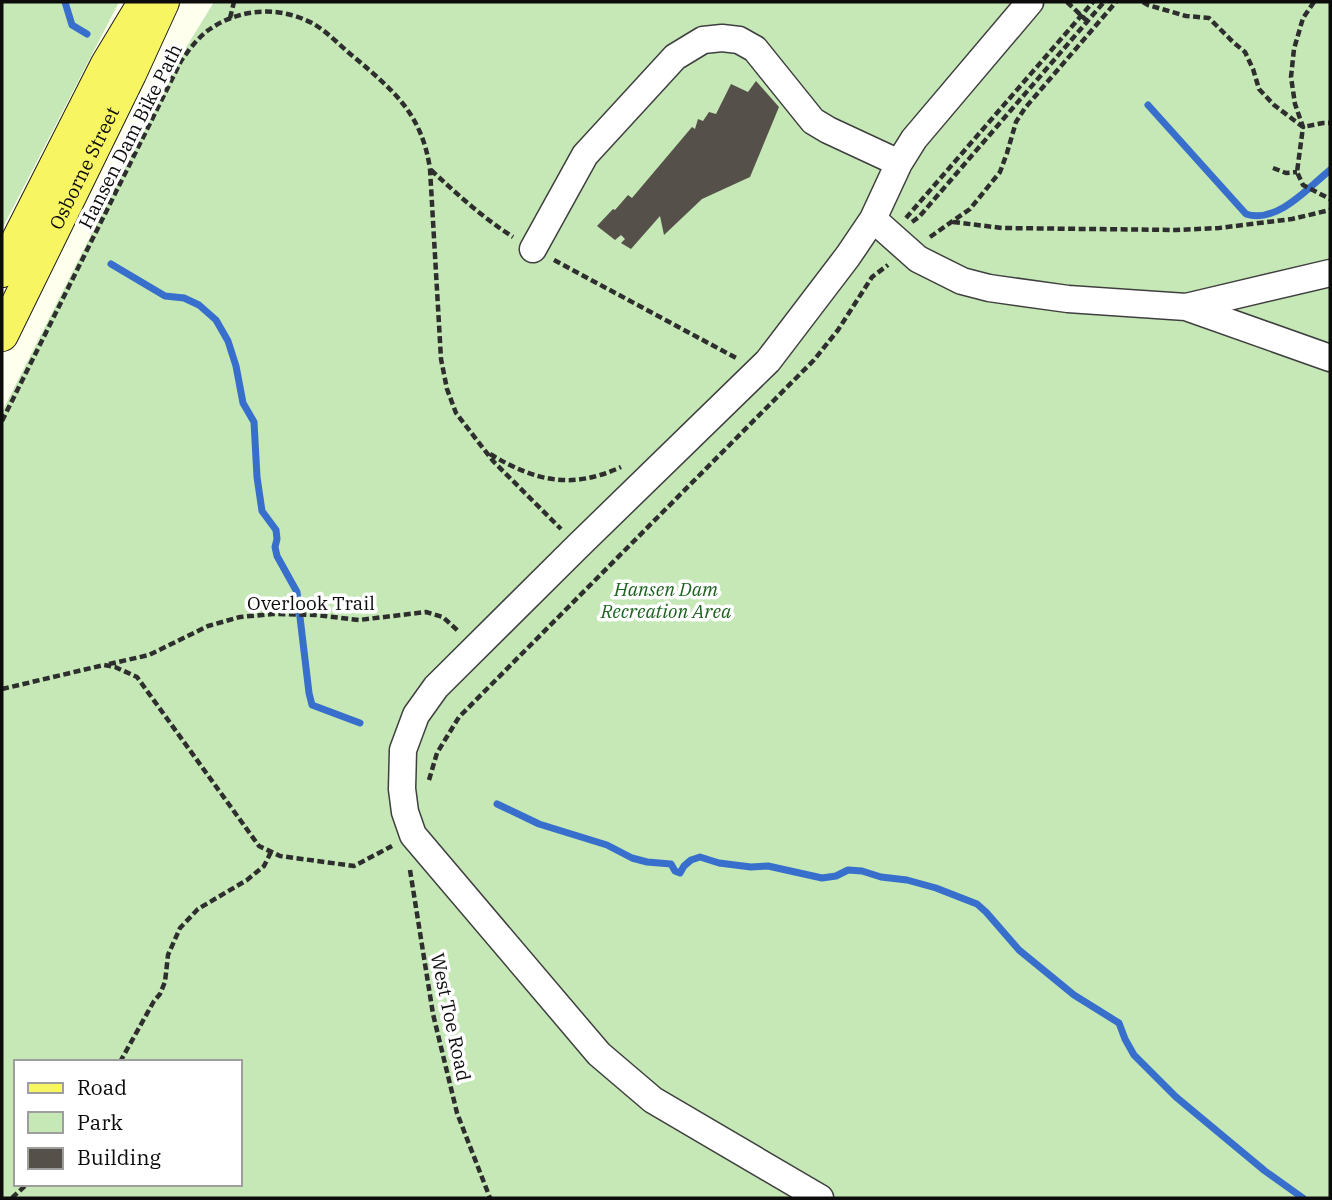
<svg xmlns="http://www.w3.org/2000/svg" width="1332" height="1200" viewBox="0 0 1332 1200" font-family="'IBM Plex Serif',serif">
	<rect width="100%" height="100%" fill="#feffec"/>
	<path fill="#c5e8b6" fill-rule="evenodd" d="M2,2H119L2,229Z
		M214,2H1330V1198H2V412L182,54ZM16,1062H240V1184H16Z"/>
	<g fill="none" stroke-linecap="round" stroke-linejoin="round">
		<path stroke="#386fcc" stroke-width="7" d="M65,2L72,25L87,34
			M1148,105L1246,214C1277,224 1308,188 1330,170
			M111,264L165,296L184,298L199,305L216,320L228,341L236,366L243,403L254,422L257,477L262,511L276,530L277,539L275,547L277,556L297,592L309,693L312,705L360,723
			M497,804L539,824L607,845L632,858L647,862L671,864L675,871L680,873L684,866L691,860L700,857L719,863L751,867L768,866L822,878L836,876L848,870L862,871L881,877L907,880L936,888L977,904L986,912L1019,950L1074,995L1119,1023L1125,1039L1134,1055L1176,1097L1265,1171L1303,1198"/>
	</g>
	<path fill="#555049" d="M756,81L779,107L750,177L702,199L664,235L660,216L631,249L621,243L625,239L621,235L615,240L597,226L613,209L615,210L628,195L632,198L692,127L695,129L698,119L703,121L709,112L716,114L731,84L748,92Z"/>
	<g fill="none" stroke-linecap="round" stroke-linejoin="round">
		<defs>
			<path id="minor" d="M873,219L918,259L962,281L989,288L1068,299L1186,307L1330,358
				M533,249L585,155L675,57L703,40L722,38L739,40L755,49L813,121L828,130L899,163
				M1186,307L1330,273
				M820,1198L653,1100L599,1054L413,835L405,812L402,789L403,750L416,715L436,687L578,546L768,361L848,256L873,219L899,163L914,139L1030,2"/>
			<g id="major">
				<path d="M2,271L107,64L142,6"/>
				<path id="s1" d="M2,335L130,74L163,2"/>
			</g>
		</defs>
		<use href="#minor" stroke="#3f3f3f" stroke-width="29"/>
		<use href="#major" stroke="#1d1d1d" stroke-width="34"/>
		<path stroke="#2e2e2e" stroke-width="4.5" stroke-dasharray="7 3.5" stroke-linecap="butt" d="M1067,2L1087,21
			M1143,2L1148,5L1186,16L1209,18L1233,42L1245,52L1253,69L1259,89L1274,105L1303,127L1323,123H1330
			M1314,2L1303,18L1294,49L1291,77L1295,104L1303,127L1297,172L1303,185L1330,199
			M230,18L234,2
			M1273,168L1286,173L1297,172
			M431,170C458,195 482,217 513,237
			M906,218L1093,2
			M912,222L919,217L1104,2
			M953,222L1002,228L1176,230L1219,228L1292,219L1330,210
			M930,237L970,209L1000,172L1007,153L1016,122L1025,108L1116,2
			M554,260L738,359
			M2,421L181,61C189,50 198,37 210,29C241,8 279,6 312,23C327,31 340,46 354,57C394,91 422,114 430,169L441,359L447,389L456,413L493,461L561,529
			M490,454C535,481 571,490 621,467
			M109,664L149,655L208,626L240,617L273,614L316,615L359,620L426,612L443,617L458,631
			M2,689L104,665L115,667L137,677L259,846L280,856L354,866L392,846
			M429,780L437,753L459,717L814,360L838,330L872,277L888,265
			M410,870L433,1014L457,1113L490,1198
			M120,1062L154,1001L160,994L165,982L168,955L180,928L198,909L247,880L264,866L271,852
			M12,1198L27,1184"/>
		<use href="#minor" stroke="#fff" stroke-width="26"/>
		<use href="#major" stroke="#f8f563" stroke-width="32"/>
	</g>
	<g text-anchor="middle" dominant-baseline="central" stroke-width="7" stroke-linejoin="round" paint-order="stroke">
		<g font-size="19" fill="#0c0c0c" stroke="#fff">
			<text transform="translate(130 136) rotate(-63)">Hansen Dam Bike Path</text>
			<text stroke="none"><textPath href="#s1" startOffset="186">Osborne Street</textPath></text>
			<text x="311" y="603">Overlook Trail</text>
			<text transform="translate(451 1017) rotate(78)">West Toe Road</text>
		</g>
		<g font-size="19" font-style="italic" fill="#1d631f" stroke="#fff">
			<text x="666" y="589">Hansen Dam<tspan x="666" dy="22">Recreation Area</tspan></text>
		</g>
	</g>
	<rect width="1332" height="1200" fill="none" stroke="#0c0c0c" stroke-width="7"/>
	<rect x="14" y="1060" width="228" height="126" fill="#ffffff" stroke="#9e9e9e" stroke-width="2"/>
	<rect x="28" y="1083" width="35" height="10" fill="#f8f563" stroke="#9e9e9e" stroke-width="2"/>
	<text x="77" y="1095" font-size="21" fill="#0c0c0c">Road</text>
	<rect x="28" y="1112" width="35" height="21" fill="#c5e8b6" stroke="#9e9e9e" stroke-width="2"/>
	<text x="77" y="1130" font-size="21" fill="#0c0c0c">Park</text>
	<rect x="28" y="1148" width="35" height="21" fill="#555049" stroke="#9e9e9e" stroke-width="2"/>
	<text x="77" y="1165" font-size="21" fill="#0c0c0c">Building</text>
</svg>
